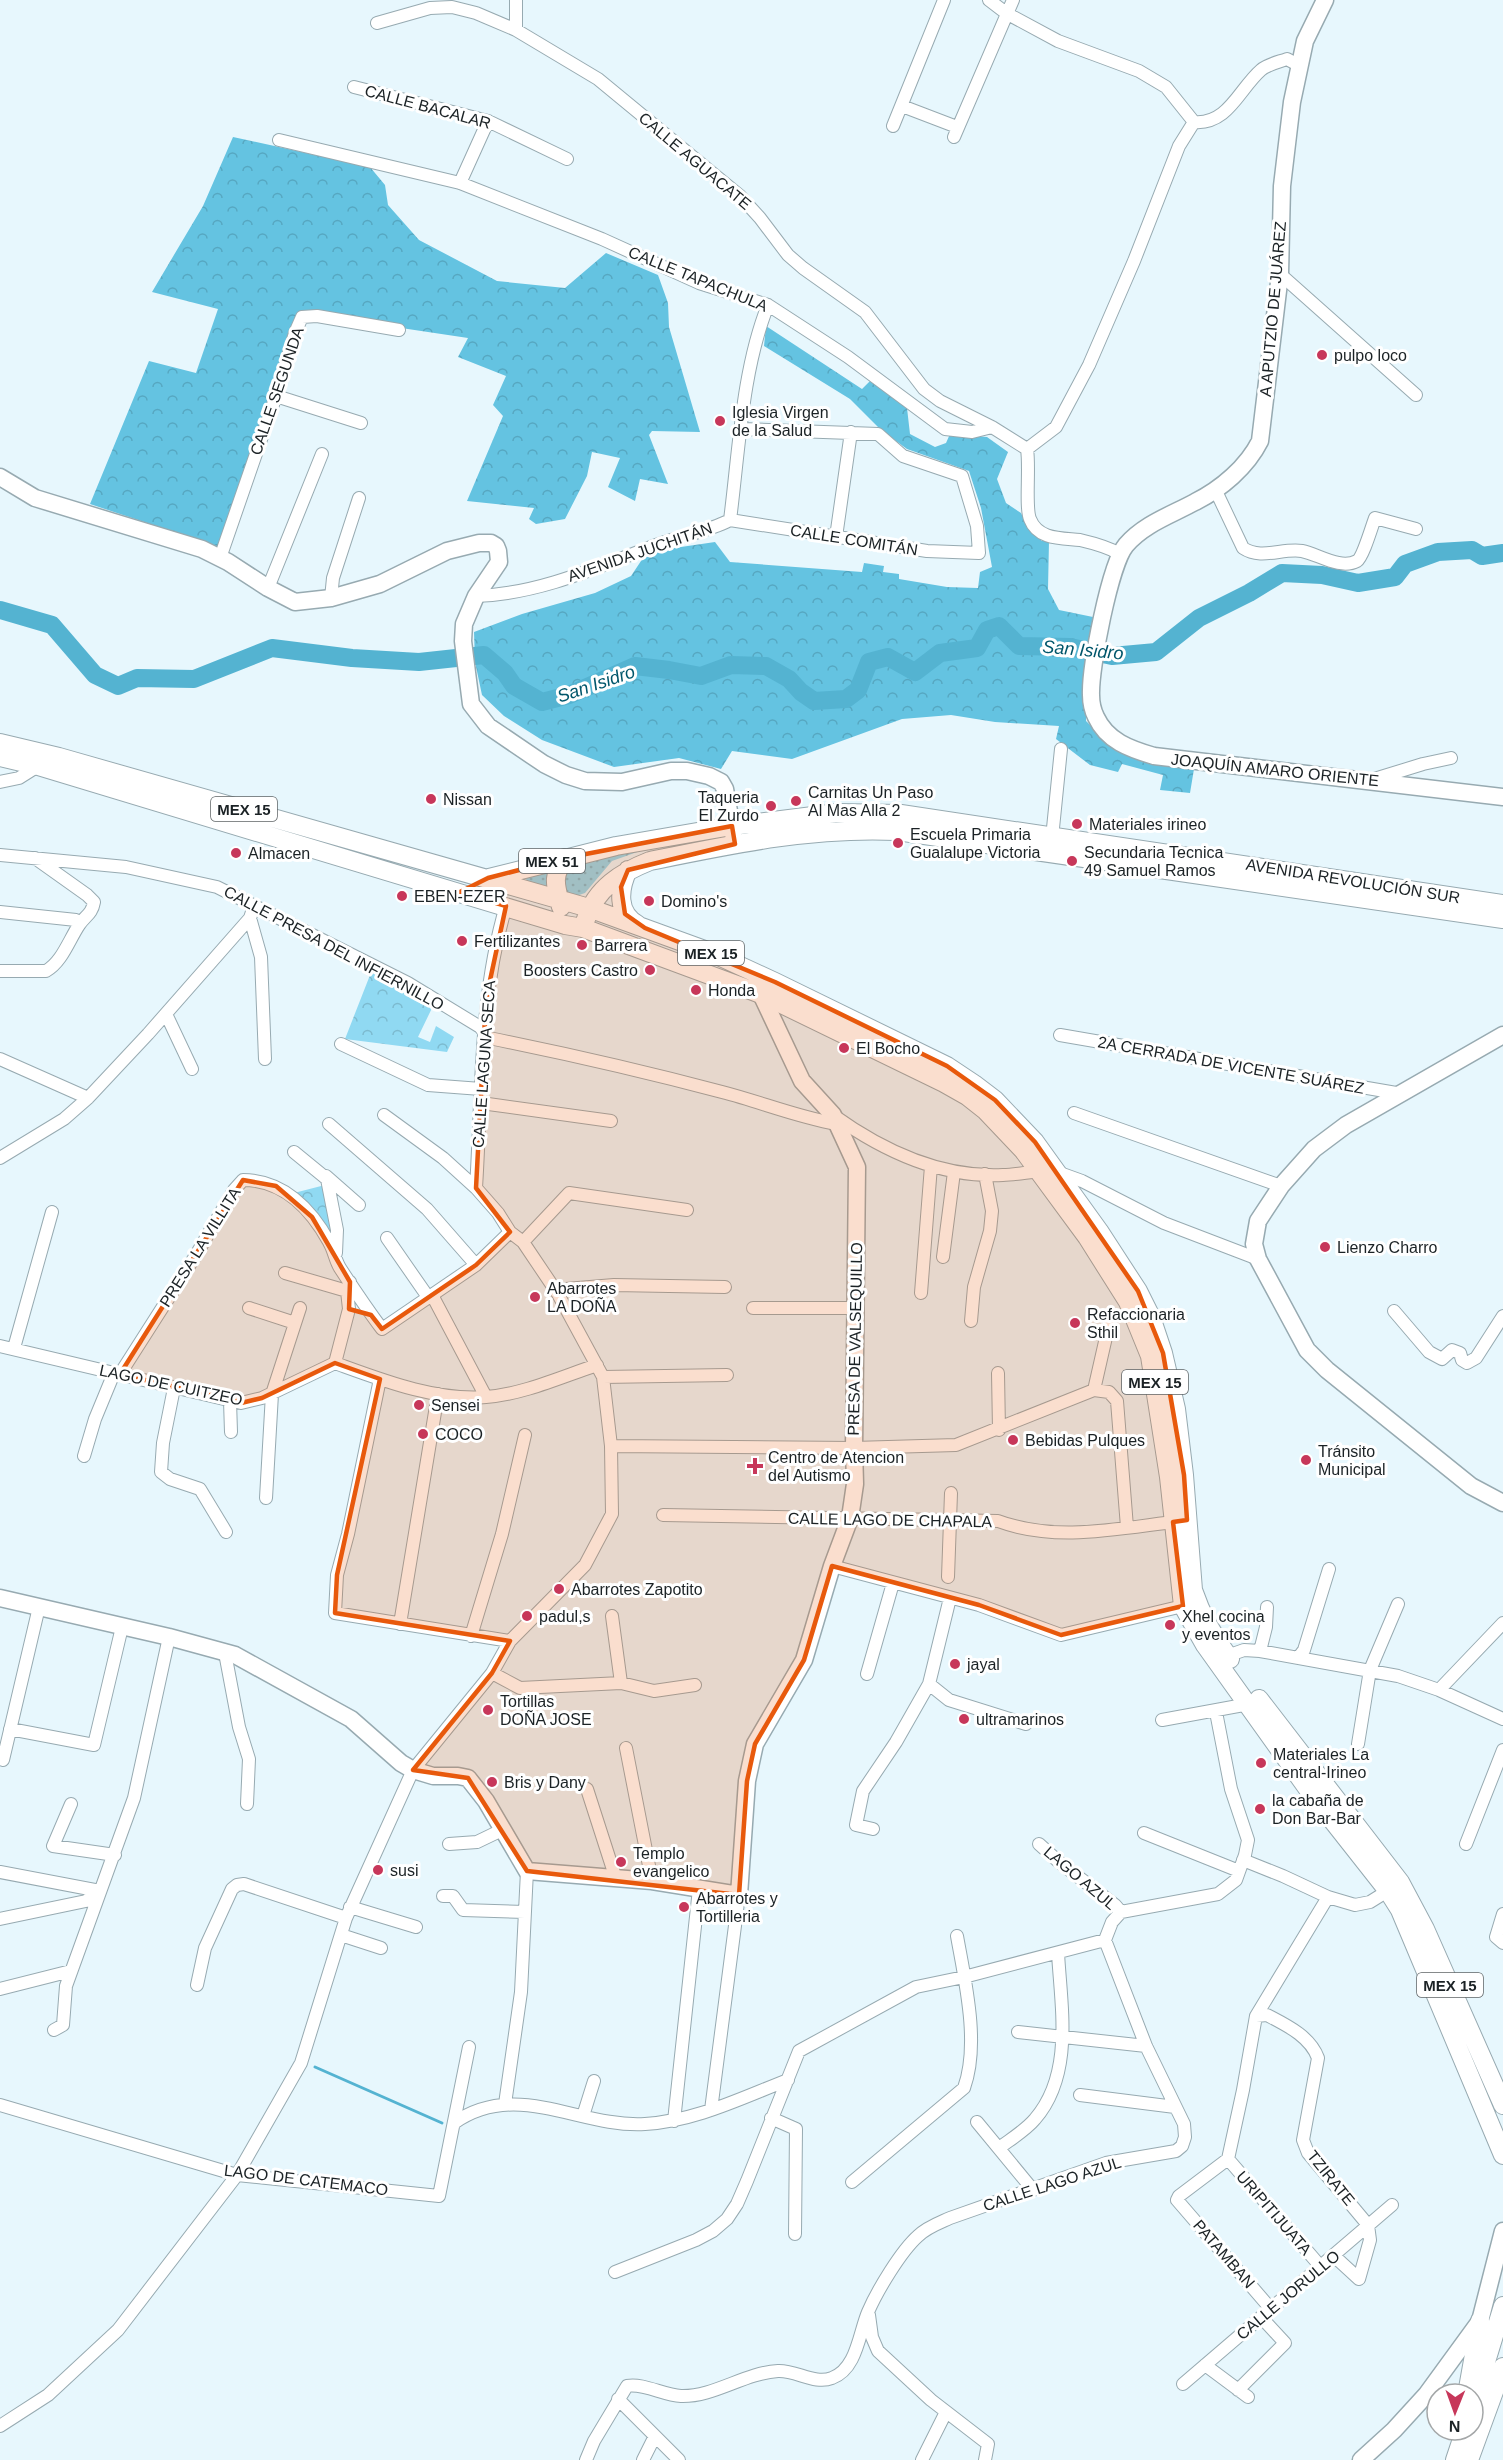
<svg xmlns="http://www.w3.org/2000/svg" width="1503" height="2460" viewBox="0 0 1503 2460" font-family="Helvetica,sans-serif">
	<defs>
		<pattern id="grass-dots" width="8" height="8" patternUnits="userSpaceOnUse" patternTransform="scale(1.5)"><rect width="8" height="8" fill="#90d9f2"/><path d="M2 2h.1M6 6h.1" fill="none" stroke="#7cbacf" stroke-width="1.8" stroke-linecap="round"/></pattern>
		<pattern id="forest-crowns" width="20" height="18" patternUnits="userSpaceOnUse" patternTransform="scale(1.5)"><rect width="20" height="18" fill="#64c3e1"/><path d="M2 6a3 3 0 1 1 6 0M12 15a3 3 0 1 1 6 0" fill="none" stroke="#56a7c1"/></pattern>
		<pattern id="park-crowns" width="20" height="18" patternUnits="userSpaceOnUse" patternTransform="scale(1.5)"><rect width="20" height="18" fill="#90d9f2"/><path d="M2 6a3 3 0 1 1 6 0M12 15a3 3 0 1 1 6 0" fill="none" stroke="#7cbacf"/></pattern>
	</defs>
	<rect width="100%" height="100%" fill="#e7f7fd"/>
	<path fill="url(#grass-dots)" d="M654,846L612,861L585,893L576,896L529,885L526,879L529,874Z"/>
	<path fill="url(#forest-crowns)" d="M233,137L370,167L385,185L388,205L419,240L497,281L565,288L606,253L658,275L668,303L669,327L700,432L652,431L649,435L668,484L640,479L635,501L608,487L620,458L592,452L587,476L565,519L536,524L529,519L534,508L467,501L503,416L493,405L506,376L458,357L468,338L301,313L219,550L189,537L90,504L149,361L196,373L218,309L152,292L203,206Z
		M766,326L862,389L871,380L907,408L910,434L935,447L946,443L950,434L987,437L1008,452L997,479L1006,503L1021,513L1029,529L1042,541H1049L1048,589L1059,610L1093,617L1086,685V721L1114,748L1194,769L1190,793L1160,790L1163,775L1122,764L1118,772L1090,765L1056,739L1059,726L995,722L951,715L902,719L792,759L732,751L721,769L679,758L614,767L542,740L504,716L482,695L475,662L474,632L522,614L595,593L631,576L647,552L715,542L730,562L862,572L864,563L884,566L883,572L899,574V579L947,587L978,588L980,572L992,567L981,508L969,471L907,449L881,430L850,399L764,346Z"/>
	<path fill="url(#park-crowns)" d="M372,970L406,986L433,1006L418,1037L430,1042L436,1026L454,1037L447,1052L345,1039Z
		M325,1185L334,1246L294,1193Z"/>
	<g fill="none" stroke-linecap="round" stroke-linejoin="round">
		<path stroke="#54b3d1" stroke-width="3" d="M315,2067L442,2123"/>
		<path stroke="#54b3d1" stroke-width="18" d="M0,610L52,625L95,675L118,686L137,678L194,679L272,648L352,658L419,662L484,655L505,673L514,686L542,702L569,695L635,666L669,670L701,676L731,665L766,666L789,679L801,692L814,701L846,699L858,690L869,662L888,657L915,672L940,653L977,648L987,630L999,626L1019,646L1070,647L1112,656L1156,652L1199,618L1249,593L1282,573L1322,575L1358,583L1395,577L1405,564L1438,552L1472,550L1482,556L1503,553"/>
		<defs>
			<path id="street" d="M989,0L1006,13L1058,41L1139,71L1166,87L1194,122
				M377,23L430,8L452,7L476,13L516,30L598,79L740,196L760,218L788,255L803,268L865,312L924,389L940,401L992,427L1027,449C1030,467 1025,507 1030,519C1038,540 1062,538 1080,540C1093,543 1108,547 1120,554
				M516,30V0
				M354,87L488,121L567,159
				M902,106L957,127
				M893,126L944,0
				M954,137L1013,0
				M279,140L460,183L602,239L699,283L768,305L848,357L945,429L972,432L992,427
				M460,183L488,121
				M1280,274L1416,395
				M276,396L361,423
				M1027,449L1056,427L1089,365L1134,261L1179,146L1194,122C1228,125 1239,89 1261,70C1268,64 1279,62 1287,59L1300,66
				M1215,489L1243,548C1261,560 1282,548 1302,551C1318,554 1340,570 1357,561C1363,557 1372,526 1375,518L1416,529
				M730,520L927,551L979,553L977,526L962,476L903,456L878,434L742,429
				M730,520C739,451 742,370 768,305
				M836,537L851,432
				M220,558L276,396L295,333L302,317L317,316L399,330
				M268,588L322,454
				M476,596C539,594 598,567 656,545C680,536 707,532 730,520
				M331,598L333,578L359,498
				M1371,780L1423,764L1451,758
				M0,782L19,778L38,766
				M1052,838L1061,749
				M0,855L126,867L217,887L408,983L480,1027L484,1032
				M0,912L76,920L79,925
				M250,918L261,957L265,1059
				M0,971H46C62,962 69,940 79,925C85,916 92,914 94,902L87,895L35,858
				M166,1014L192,1069
				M1060,1035L1402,1094
				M484,1037C564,1053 643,1071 722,1092C761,1102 797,1117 837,1124
				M341,1044L428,1085L481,1089
				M0,1059L88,1098
				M481,1103L611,1121
				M1074,1113L1281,1186
				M833,1115C883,1151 941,1178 1003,1175C1015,1175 1028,1172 1040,1171
				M329,1124L427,1209L476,1265
				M294,1152L327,1179L337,1230L336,1253
				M0,1158L64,1119L88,1098L148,1034L250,918L254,906
				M1057,1172L1082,1181L1164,1223L1258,1259
				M326,1176L359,1205
				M476,1188C482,1093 479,997 506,906
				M387,1238L428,1297
				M523,1242L569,1193L687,1210
				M943,1257L954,1172
				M285,1273L347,1291
				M554,1290L614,1285L725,1287
				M921,1293L931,1166
				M432,1295L486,1397
				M249,1308L295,1323
				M753,1308H856
				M1394,1311L1429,1352L1442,1359L1452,1350L1460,1353L1462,1360L1467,1363L1476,1358L1503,1316
				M971,1321L974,1287L990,1231L992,1211L985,1174
				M0,1346L241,1403L262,1398L335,1363
				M14,1348L52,1212
				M335,1363C382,1380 435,1401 486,1397C524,1394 561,1377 597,1365
				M335,1363L349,1309L347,1291L350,1282
				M998,1373L999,1430
				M120,1374L196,1255L234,1190L243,1180C283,1180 311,1209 329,1242C334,1250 335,1260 340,1268C353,1288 367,1309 382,1329L476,1265L510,1232
				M603,1377L727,1375
				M380,1379L348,1534L337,1575L335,1613L510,1641
				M174,1388L163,1443L161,1472L170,1479L200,1489L226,1532
				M1094,1390L1109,1324
				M230,1401L231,1432
				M611,1446L854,1448L956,1445L1094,1390L1109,1392L1117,1401L1127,1527
				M84,1456L95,1419L114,1373
				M266,1498L272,1394L300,1308
				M663,1515L998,1521C1057,1543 1120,1528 1181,1521
				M832,1566L979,1605L1061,1635L1183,1606
				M948,1577L951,1493
				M612,1616L621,1683
				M400,1624L438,1394
				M471,1636L502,1534L525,1435
				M1260,1651L1266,1627L1267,1607
				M225,1653L239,1727L249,1759L247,1804
				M1227,1656L1244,1650L1260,1651L1398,1676L1439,1690L1503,1719
				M1298,1658L1304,1650L1329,1569
				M492,1673L520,1688L621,1683L654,1691L695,1685
				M867,1674L893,1583
				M929,1684L949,1700L1026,1724
				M1439,1690L1503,1623
				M1162,1720L1249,1704
				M10,1729L94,1745L122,1627
				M1358,1744L1370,1670L1398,1604
				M626,1748L652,1881
				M3,1760L39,1607
				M587,1789L616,1879
				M71,1804L53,1846L115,1855
				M873,1829L856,1825L863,1791L896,1742L929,1684L950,1598
				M1144,1833L1239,1871
				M449,1844L477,1842L504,1829
				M1039,1844L1059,1862L1115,1905L1121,1912
				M1466,1844L1503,1750
				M1243,1860L1283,1876L1328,1897L1355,1905L1370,1902L1394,1887
				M0,1872L100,1891
				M443,1896H453L463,1910L525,1912
				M350,1907L416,1927
				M1503,1914L1496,1937L1503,1943
				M0,1919L86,1901L99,1891
				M341,1935L381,1948
				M197,1985L205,1948L232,1889L237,1885L244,1884L346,1918
				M0,1989L71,1971
				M1256,2016L1267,2015C1286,2025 1310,2036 1318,2058L1303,2140L1308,2153L1368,2225L1370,2240L1359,2279L1334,2256
				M54,2030L63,2025L66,1986L134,1798L169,1637
				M1018,2032L1146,2046
				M1080,2095L1175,2107
				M505,2104L521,1992L527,1871
				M0,2105L237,2175L439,2196L469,2047
				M711,2110L739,1895
				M583,2116L594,2081
				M771,2118L796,2129L795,2234
				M674,2121L699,1889
				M977,2122L1033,2190
				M454,2123C517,2079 579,2128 645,2124C696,2121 741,2098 788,2080
				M999,2148C1011,2139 1026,2130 1035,2119C1074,2074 1061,2007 1058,1953
				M1228,2159L1321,2267
				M852,2182L964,2088C980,2044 965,1981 957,1936
				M615,2272L696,2240L713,2231L727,2219L737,2204L747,2181L799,2051L916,1987L964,1977L1105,1940
				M1271,2309L1177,2200L1179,2196L1228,2159L1243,2090L1256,2016L1328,1897
				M869,2315L872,2337L878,2351L931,2400L988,2444L985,2460
				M1205,2365L1248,2397
				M1183,2384L1392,2205
				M1238,2390L1285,2343L1261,2317
				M618,2399L679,2460
				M0,2426L48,2395L118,2330L237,2175L301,2063L346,1918L413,1770L492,1673L510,1641L585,1565L612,1514L611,1446L603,1377L558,1294L523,1242L510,1232L498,1213L476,1188L443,1158L384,1115
				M586,2460L594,2441L627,2386C644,2383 663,2395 681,2396C714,2397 744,2373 778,2371C796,2370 815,2385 832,2378C857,2369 859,2333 868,2312C877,2291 901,2251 918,2236C927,2227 939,2223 950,2218L1106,2163L1176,2151L1182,2146L1185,2137L1184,2124L1146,2046L1105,1940L1112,1922L1121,1912L1218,1894L1236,1880L1245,1855L1248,1840L1231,1789L1216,1712
				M643,2460L654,2438
				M922,2460L946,2412"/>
			<path id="secondary" d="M1325,0L1305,41L1292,102L1282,186L1280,274L1260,441C1247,467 1221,489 1195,502C1171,515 1144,524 1126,545C1110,564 1090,668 1091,695C1091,702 1093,711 1096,717C1107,741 1130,749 1154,756L1503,797
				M0,477L35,498L202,549L228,562L268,588L295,602L331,598L380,584L447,551L479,543H491L496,546L498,551L499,562L476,596L464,624L463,641L471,704L488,726L544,764L566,775L585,781L622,782L671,771H687L709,776L721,782L725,789L734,839
				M1503,1035L1346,1125L1314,1149L1281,1186L1258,1221L1254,1244L1258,1259L1307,1350L1327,1370L1471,1486L1503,1503
				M0,1598L169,1637L235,1655L351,1719L401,1763L413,1770L433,1776H458L468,1778L486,1801L527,1871L652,1881L739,1895L747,1781L755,1744L804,1660L832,1566L850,1518L855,1484L854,1448L857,1167L833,1115L802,1081L761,994L768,988
				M1361,2460L1394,2430L1426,2395L1480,2321L1503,2231"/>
			<path id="primary" d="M0,743L59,757L589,908L710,952L775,982L947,1066L974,1084L995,1100L1035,1142L1099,1231L1138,1291L1151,1317L1163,1353L1176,1409L1184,1475L1193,1590C1201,1614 1215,1639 1230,1659
				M0,757L38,766L565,925L583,928L761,994L944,1083L967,1096L986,1111L1023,1150L1087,1237L1128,1302L1150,1356L1169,1477L1183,1606L1205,1645L1310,1792L1388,1891L1400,1910L1503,2155
				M628,870C619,889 616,913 638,925
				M489,878L616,846L732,826L837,813L901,814L1503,904
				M561,907C556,886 551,877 565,858
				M586,919C596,888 622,872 650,861C733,844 813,827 897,831L1503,919
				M1259,1699L1400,1882L1425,1929L1503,2105
				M1467,2394L1480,2321
				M1473,2404L1503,2306
				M1455,2460L1465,2430
				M1469,2460L1503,2367"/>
		</defs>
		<use href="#street" stroke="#97aab1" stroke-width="14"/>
		<use href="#secondary" stroke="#97aab1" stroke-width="19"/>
		<use href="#primary" stroke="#97aab1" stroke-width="20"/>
		<use href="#street" stroke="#fff" stroke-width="12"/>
		<use href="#secondary" stroke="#fff" stroke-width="16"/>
		<use href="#primary" stroke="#fff" stroke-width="18"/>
	</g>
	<path fill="#e8590c" fill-opacity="0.2" stroke="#e8590c" stroke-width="4.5" stroke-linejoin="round" d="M732,826L735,844L628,870L621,887L625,914L645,928L775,982L947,1066L995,1100L1035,1142L1138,1291L1163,1353L1184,1475L1187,1520L1173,1522L1183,1606L1061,1635L979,1605L832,1566L804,1660L755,1744L747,1781L739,1895L527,1871L468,1778L413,1770L492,1673L510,1641L335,1613L337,1575L380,1379L335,1363L262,1398L241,1403L120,1374L243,1180L276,1186L312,1217L350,1282L349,1309L371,1315L382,1329L476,1265L510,1232L476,1188L486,999L506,906L460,892L488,878L565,858Z"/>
	<g fill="#c7375a" stroke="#fff" stroke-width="2">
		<circle cx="1322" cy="355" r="6"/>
		<circle cx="720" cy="421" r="6"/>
		<circle cx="431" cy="799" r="6"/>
		<circle cx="796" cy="801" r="6"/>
		<circle cx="771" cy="806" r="6"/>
		<circle cx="1077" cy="824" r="6"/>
		<circle cx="898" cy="843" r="6"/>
		<circle cx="236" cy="853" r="6"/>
		<circle cx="1072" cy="861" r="6"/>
		<circle cx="402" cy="896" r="6"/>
		<circle cx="649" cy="901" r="6"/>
		<circle cx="462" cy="941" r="6"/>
		<circle cx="582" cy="945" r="6"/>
		<circle cx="650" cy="970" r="6"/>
		<circle cx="696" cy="990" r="6"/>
		<circle cx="844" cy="1048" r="6"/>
		<circle cx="1325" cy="1247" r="6"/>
		<circle cx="535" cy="1297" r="6"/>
		<circle cx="1075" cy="1323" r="6"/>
		<circle cx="419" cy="1405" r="6"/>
		<circle cx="423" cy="1434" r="6"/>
		<circle cx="1013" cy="1440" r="6"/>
		<circle cx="1306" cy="1460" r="6"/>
		<path d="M752 1457h6v6h6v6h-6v6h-6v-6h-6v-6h6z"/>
		<circle cx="559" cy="1589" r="6"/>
		<circle cx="527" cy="1616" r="6"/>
		<circle cx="1170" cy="1625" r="6"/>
		<circle cx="955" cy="1664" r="6"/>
		<circle cx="488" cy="1710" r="6"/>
		<circle cx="964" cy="1719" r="6"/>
		<circle cx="1261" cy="1763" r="6"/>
		<circle cx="492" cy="1782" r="6"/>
		<circle cx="1260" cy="1809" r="6"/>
		<circle cx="621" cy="1862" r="6"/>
		<circle cx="378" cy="1870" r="6"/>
		<circle cx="684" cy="1907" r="6"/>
	</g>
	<g text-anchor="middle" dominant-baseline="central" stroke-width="6" stroke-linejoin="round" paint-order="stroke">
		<g fill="#fff" stroke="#5f6466" stroke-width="1.5">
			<rect x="211" y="797" width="66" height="24" rx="4.5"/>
			<rect x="519" y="849" width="66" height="24" rx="4.5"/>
			<rect x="678" y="941" width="66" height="24" rx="4.5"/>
			<rect x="1122" y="1370" width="66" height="24" rx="4.5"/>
			<rect x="1417" y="1973" width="66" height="24" rx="4.5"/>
		</g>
		<g font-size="15" font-weight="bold" fill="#1b2225">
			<text x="244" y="809">MEX 15</text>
			<text x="552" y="861">MEX 51</text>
			<text x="711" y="953">MEX 15</text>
			<text x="1155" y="1382">MEX 15</text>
			<text x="1450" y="1985">MEX 15</text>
		</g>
		<g font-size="16" fill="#1b2225" stroke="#fff">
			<text transform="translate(428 107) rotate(15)">CALLE BACALAR</text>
			<text transform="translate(695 161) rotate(40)">CALLE AGUACATE</text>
			<text transform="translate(698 279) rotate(22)">CALLE TAPACHULA</text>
			<text transform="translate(1273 309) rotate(-85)">A APUTZIO DE JUÁREZ</text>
			<text transform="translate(277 391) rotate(-71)">CALLE SEGUNDA</text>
			<text transform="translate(854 540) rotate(9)">CALLE COMITÁN</text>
			<text transform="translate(640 552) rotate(-19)">AVENIDA JUCHITÁN</text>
			<text transform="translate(1275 770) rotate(6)">JOAQUÍN AMARO ORIENTE</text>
			<text transform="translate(1353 881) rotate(9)">AVENIDA REVOLUCIÓN SUR</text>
			<text transform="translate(334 948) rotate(28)">CALLE PRESA DEL INFIERNILLO</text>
			<text transform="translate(484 1064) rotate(-86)">CALLE LAGUNA SECA</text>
			<text transform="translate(1231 1065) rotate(10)">2A CERRADA DE VICENTE SUÁREZ</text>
			<text transform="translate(200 1247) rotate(-58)">PRESA LA VILLITA</text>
			<text transform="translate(855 1339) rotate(-89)">PRESA DE VALSEQUILLO</text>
			<text transform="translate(171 1385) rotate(12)">LAGO DE CUITZEO</text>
			<text transform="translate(890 1520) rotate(1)">CALLE LAGO DE CHAPALA</text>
			<text transform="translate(1080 1878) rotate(40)">LAGO AZUL</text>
			<text transform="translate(1331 2178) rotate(51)">TZIRATE</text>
			<text transform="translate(306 2180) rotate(7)">LAGO DE CATEMACO</text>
			<text transform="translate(1052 2184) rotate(-18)">CALLE LAGO AZUL</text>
			<text transform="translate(1274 2213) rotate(49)">URIPITIJUATA</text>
			<text transform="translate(1224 2254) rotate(49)">PATAMBAN</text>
			<text transform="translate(1288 2295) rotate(-40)">CALLE JORULLO</text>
		</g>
		<g font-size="16" fill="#1b2225" stroke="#fff" text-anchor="start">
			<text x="1334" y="355">pulpo loco</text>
			<text x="732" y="412">Iglesia Virgen<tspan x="732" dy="18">de la Salud</tspan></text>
			<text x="808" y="792">Carnitas Un Paso<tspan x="808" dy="18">Al Mas Alla 2</tspan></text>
			<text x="759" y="797" text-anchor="end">Taqueria<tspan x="759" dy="18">El Zurdo</tspan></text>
			<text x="443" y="799">Nissan</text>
			<text x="1089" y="824">Materiales irineo</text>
			<text x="910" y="834">Escuela Primaria<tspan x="910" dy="18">Gualalupe Victoria</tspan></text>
			<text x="1084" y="852">Secundaria Tecnica<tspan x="1084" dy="18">49 Samuel Ramos</tspan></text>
			<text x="248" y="853">Almacen</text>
			<text x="414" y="896">EBEN-EZER</text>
			<text x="661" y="901">Domino's</text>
			<text x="474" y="941">Fertilizantes</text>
			<text x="594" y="945">Barrera</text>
			<text x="638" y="970" text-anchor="end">Boosters Castro</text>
			<text x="708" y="990">Honda</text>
			<text x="856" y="1048">El Bocho</text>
			<text x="1337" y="1247">Lienzo Charro</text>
			<text x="547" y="1288">Abarrotes<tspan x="547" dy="18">LA DOÑA</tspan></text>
			<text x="1087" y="1314">Refaccionaria<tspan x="1087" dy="18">Sthil</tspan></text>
			<text x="431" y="1405">Sensei</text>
			<text x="435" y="1434">COCO</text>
			<text x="1025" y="1440">Bebidas Pulques</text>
			<text x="1318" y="1451">Tránsito<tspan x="1318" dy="18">Municipal</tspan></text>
			<text x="768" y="1457">Centro de Atencion<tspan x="768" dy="18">del Autismo</tspan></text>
			<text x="571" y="1589">Abarrotes Zapotito</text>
			<text x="539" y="1616">padul,s</text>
			<text x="1182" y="1616">Xhel cocina<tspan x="1182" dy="18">y eventos</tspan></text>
			<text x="967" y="1664">jayal</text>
			<text x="500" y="1701">Tortillas<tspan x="500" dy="18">DOÑA JOSE</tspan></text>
			<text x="976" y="1719">ultramarinos</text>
			<text x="1273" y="1754">Materiales La<tspan x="1273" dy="18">central-Irineo</tspan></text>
			<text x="504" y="1782">Bris y Dany</text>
			<text x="1272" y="1800">la cabaña de<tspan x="1272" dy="18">Don Bar-Bar</tspan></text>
			<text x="633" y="1853">Templo<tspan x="633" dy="18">evangelico</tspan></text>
			<text x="390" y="1870">susi</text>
			<text x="696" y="1898">Abarrotes y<tspan x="696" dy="18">Tortilleria</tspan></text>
		</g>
		<g font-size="18" font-style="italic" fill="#00566b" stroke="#fff">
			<text transform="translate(1083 650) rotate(5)">San Isidro</text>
			<text transform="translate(596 684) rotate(-19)">San Isidro</text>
		</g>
	</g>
	<g transform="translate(1455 2412) rotate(181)"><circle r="28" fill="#ffffff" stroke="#a4a7a8" stroke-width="1.5"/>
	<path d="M0-4.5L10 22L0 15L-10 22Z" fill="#c7375a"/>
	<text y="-9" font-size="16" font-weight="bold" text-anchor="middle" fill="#1b2225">N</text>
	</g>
</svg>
